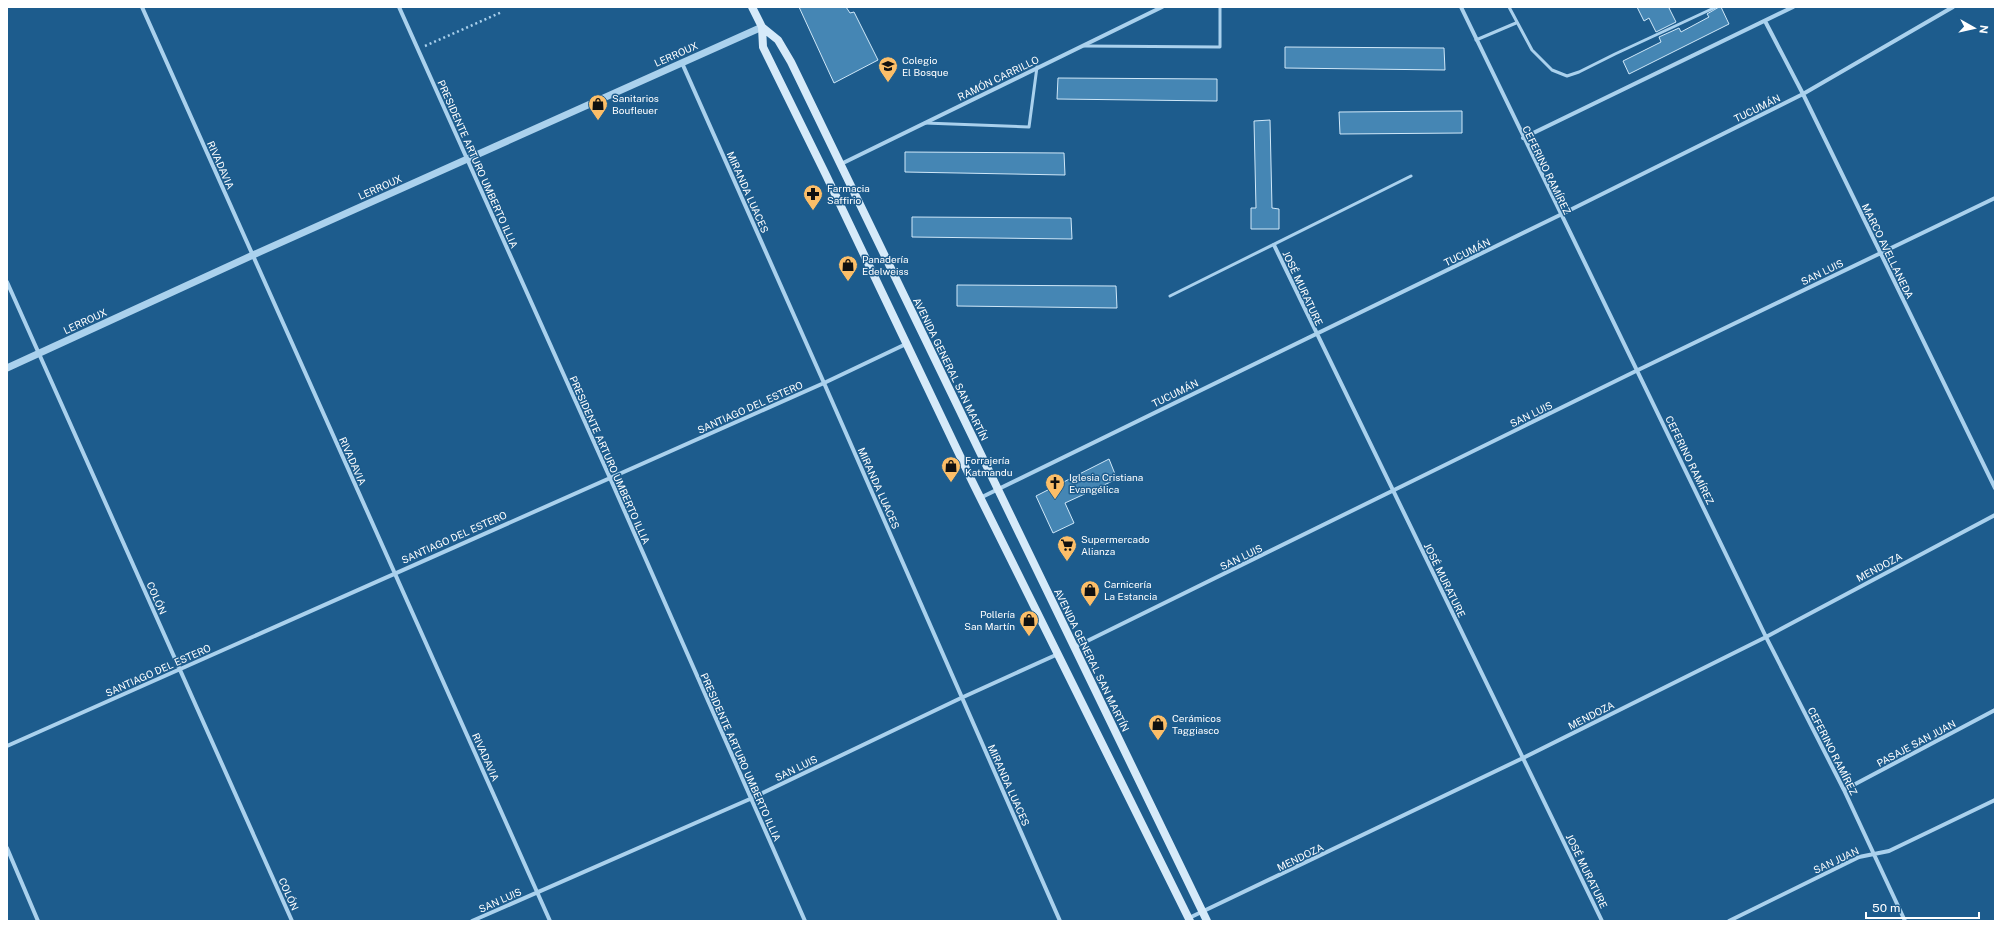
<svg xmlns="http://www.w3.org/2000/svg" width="2002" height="928" viewBox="0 0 2002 928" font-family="'Public Sans',sans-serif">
	<rect width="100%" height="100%" fill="#1d5c8d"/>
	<path fill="#4586b4" stroke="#d0e8f9" d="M799,7H846L850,13L854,12L878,60L834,83Z
		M1637,7H1672L1669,8L1676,22L1656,32L1649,18L1644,21Z
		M1719,7H1721L1729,24L1629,74L1623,61L1661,42L1659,37L1679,28L1681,32L1709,17L1707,14Z
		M1285,47L1444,48L1445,70L1285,68Z
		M1058,78L1217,79V101L1057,99Z
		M1462,111V133L1340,134L1339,112Z
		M1270,120L1272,208L1279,209V229H1251V208H1256L1254,121Z
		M905,152L1064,153L1065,175L905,172Z
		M912,217L1071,218L1072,239L912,237Z
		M957,285L1116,286L1117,308L957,306Z
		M1109,459L1117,479L1065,503L1074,523L1053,533L1036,496Z"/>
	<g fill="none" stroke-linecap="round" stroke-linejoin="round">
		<path stroke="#aad1ed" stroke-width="2.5" stroke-dasharray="2 3" stroke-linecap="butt" d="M425,46L502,12"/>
		<path stroke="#aad1ed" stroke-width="3" d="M1509,7L1532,50L1552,70L1567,76L1579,72L1615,54L1716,7
			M1476,40L1516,23
			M1084,46L1220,47V7
			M925,123L1029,127L1037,67
			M1170,296L1411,176"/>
		<path stroke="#aad1ed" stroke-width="4" d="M142,7L550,921
			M399,7L610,478L805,921
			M1461,7L1766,637L1844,790L1905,921
			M1765,21L1803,94L1995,488
			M682,63L824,383L1060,921
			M1523,138L1793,7
			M841,164L1162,7
			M1274,245L1602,921
			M7,282L292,921
			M980,498L1560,215L1803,94L1953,7
			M1075,647L1638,370L1995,198
			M7,746L824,383L906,344
			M1844,790L1995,710
			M7,848L38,921
			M1189,918L1523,758L1766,637L1995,515
			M472,921L750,799L961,698L1058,654
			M1729,921L1859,857L1889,851L1995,800"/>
		<path stroke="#aad1ed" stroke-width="7" d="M7,368L253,255L762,27"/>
		<path stroke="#d6eaf9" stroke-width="8" d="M752,7L762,27L778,40L791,62L1207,921
			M762,27L763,47L826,175L972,481L1190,921"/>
	</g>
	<defs>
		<symbol id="school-pin" viewBox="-11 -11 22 30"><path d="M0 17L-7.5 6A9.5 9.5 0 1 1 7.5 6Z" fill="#fcbe68" stroke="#1d5c8d"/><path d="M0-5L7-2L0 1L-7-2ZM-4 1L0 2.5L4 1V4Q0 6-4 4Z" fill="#111"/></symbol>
		<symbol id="shop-pin" viewBox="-11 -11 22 30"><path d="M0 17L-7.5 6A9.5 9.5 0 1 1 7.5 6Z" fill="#fcbe68" stroke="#1d5c8d"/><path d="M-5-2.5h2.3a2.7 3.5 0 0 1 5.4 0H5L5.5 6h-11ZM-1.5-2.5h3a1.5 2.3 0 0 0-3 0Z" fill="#111"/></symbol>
		<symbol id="pharmacy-pin" viewBox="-11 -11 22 30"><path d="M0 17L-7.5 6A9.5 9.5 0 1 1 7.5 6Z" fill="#fcbe68" stroke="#1d5c8d"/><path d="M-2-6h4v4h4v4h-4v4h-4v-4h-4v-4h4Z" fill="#111"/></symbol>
		<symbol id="church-pin" viewBox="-11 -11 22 30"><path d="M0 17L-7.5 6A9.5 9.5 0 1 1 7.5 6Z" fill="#fcbe68" stroke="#1d5c8d"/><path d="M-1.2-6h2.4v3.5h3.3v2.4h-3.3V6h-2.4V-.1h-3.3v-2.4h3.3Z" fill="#111"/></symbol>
		<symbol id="supermarket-pin" viewBox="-11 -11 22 30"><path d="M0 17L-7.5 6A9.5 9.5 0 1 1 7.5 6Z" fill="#fcbe68" stroke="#1d5c8d"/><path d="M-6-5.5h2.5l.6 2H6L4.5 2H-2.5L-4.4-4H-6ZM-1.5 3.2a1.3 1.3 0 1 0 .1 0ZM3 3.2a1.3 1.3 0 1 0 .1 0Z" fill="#111"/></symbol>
	</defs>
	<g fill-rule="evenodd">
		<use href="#school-pin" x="877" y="55" width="22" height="30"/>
		<use href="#shop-pin" x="587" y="93" width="22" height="30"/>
		<use href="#pharmacy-pin" x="802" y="183" width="22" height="30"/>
		<use href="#shop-pin" x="837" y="254" width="22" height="30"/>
		<use href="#shop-pin" x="940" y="455" width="22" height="30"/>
		<use href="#church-pin" x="1044" y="472" width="22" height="30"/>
		<use href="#supermarket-pin" x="1056" y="534" width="22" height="30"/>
		<use href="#shop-pin" x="1079" y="579" width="22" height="30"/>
		<use href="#shop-pin" x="1018" y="609" width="22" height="30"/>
		<use href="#shop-pin" x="1147" y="713" width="22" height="30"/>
	</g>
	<g text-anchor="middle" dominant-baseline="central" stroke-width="3" stroke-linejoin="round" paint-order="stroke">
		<g font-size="10" fill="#fff" stroke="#1d5c8d">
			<text transform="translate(676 54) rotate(-24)">LERROUX</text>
			<text transform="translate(998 78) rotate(-26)">RAMÓN CARRILLO</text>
			<text transform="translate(1757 108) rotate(-26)">TUCUMÁN</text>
			<text transform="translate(478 164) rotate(66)">PRESIDENTE ARTURO UMBERTO ILLIA</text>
			<text transform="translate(221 165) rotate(66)">RIVADAVIA</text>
			<text transform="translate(1547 170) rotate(64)">CEFERINO RAMÍREZ</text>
			<text transform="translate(380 187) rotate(-24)">LERROUX</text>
			<text transform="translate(748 192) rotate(66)">MIRANDA LUACES</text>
			<text transform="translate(1888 251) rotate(64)">MARCO AVELLANEDA</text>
			<text transform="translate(1467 252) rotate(-26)">TUCUMÁN</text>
			<text transform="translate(1822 272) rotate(-26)">SAN LUIS</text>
			<text transform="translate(1303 288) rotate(65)">JOSÉ MURATURE</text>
			<text transform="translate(85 321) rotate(-25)">LERROUX</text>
			<text transform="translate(951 369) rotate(64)">AVENIDA GENERAL SAN MARTÍN</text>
			<text transform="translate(1175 393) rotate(-26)">TUCUMÁN</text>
			<text transform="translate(750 407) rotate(-24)">SANTIAGO DEL ESTERO</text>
			<text transform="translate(1531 414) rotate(-26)">SAN LUIS</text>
			<text transform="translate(610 460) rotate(66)">PRESIDENTE ARTURO UMBERTO ILLIA</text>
			<text transform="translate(1690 460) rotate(64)">CEFERINO RAMÍREZ</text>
			<text transform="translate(353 461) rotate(66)">RIVADAVIA</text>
			<text transform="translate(879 488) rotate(66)">MIRANDA LUACES</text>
			<text transform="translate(454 537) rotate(-24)">SANTIAGO DEL ESTERO</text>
			<text transform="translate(1241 557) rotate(-26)">SAN LUIS</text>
			<text transform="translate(1879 567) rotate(-28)">MENDOZA</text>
			<text transform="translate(1445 580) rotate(64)">JOSÉ MURATURE</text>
			<text transform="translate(157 598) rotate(66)">COLÓN</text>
			<text transform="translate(1092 660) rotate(64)">AVENIDA GENERAL SAN MARTÍN</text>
			<text transform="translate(158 670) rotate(-24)">SANTIAGO DEL ESTERO</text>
			<text transform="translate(1591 715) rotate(-27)">MENDOZA</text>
			<text transform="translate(1916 743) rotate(-28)">PASAJE SAN JUAN</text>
			<text transform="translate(1833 751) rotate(63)">CEFERINO RAMÍREZ</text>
			<text transform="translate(486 757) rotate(66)">RIVADAVIA</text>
			<text transform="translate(741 757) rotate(66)">PRESIDENTE ARTURO UMBERTO ILLIA</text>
			<text transform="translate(796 768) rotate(-26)">SAN LUIS</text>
			<text transform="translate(1009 785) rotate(66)">MIRANDA LUACES</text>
			<text transform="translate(1300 857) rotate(-26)">MENDOZA</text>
			<text transform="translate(1836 860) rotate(-25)">SAN JUAN</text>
			<text transform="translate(1587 871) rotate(64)">JOSÉ MURATURE</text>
			<text transform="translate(289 894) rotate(66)">COLÓN</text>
			<text transform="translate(500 900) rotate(-24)">SAN LUIS</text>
		</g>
		<g font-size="10" fill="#fff" stroke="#1d5c8d" text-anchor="start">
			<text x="902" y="60">Colegio<tspan x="902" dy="12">El Bosque</tspan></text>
			<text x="612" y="98">Sanitarios<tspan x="612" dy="12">Boufleuer</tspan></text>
			<text x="827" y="188">Farmacia<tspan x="827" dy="12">Saffirio</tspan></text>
			<text x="862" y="259">Panadería<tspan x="862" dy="12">Edelweiss</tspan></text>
			<text x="965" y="460">Forrajería<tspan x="965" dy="12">Katmandu</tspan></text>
			<text x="1069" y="477">Iglesia Cristiana<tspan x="1069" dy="12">Evangélica</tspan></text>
			<text x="1081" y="539">Supermercado<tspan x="1081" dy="12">Alianza</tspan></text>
			<text x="1104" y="584">Carnicería<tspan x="1104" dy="12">La Estancia</tspan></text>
			<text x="1015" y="614" text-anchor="end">Pollería<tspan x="1015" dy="12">San Martín</tspan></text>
			<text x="1172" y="718">Cerámicos<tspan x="1172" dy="12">Taggiasco</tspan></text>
		</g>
	</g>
	<rect width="2002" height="928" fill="none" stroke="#ffffff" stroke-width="16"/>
	<g transform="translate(1974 28) rotate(98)" stroke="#1d5c8d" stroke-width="3" paint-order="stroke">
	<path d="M0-3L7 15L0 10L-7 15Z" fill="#ffffff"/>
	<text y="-6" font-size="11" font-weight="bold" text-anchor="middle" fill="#ffffff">N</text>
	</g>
	<path d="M1866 912v6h113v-6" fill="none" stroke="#ffffff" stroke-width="2"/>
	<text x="1872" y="912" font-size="12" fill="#ffffff" stroke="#1d5c8d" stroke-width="3" paint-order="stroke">50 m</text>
</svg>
